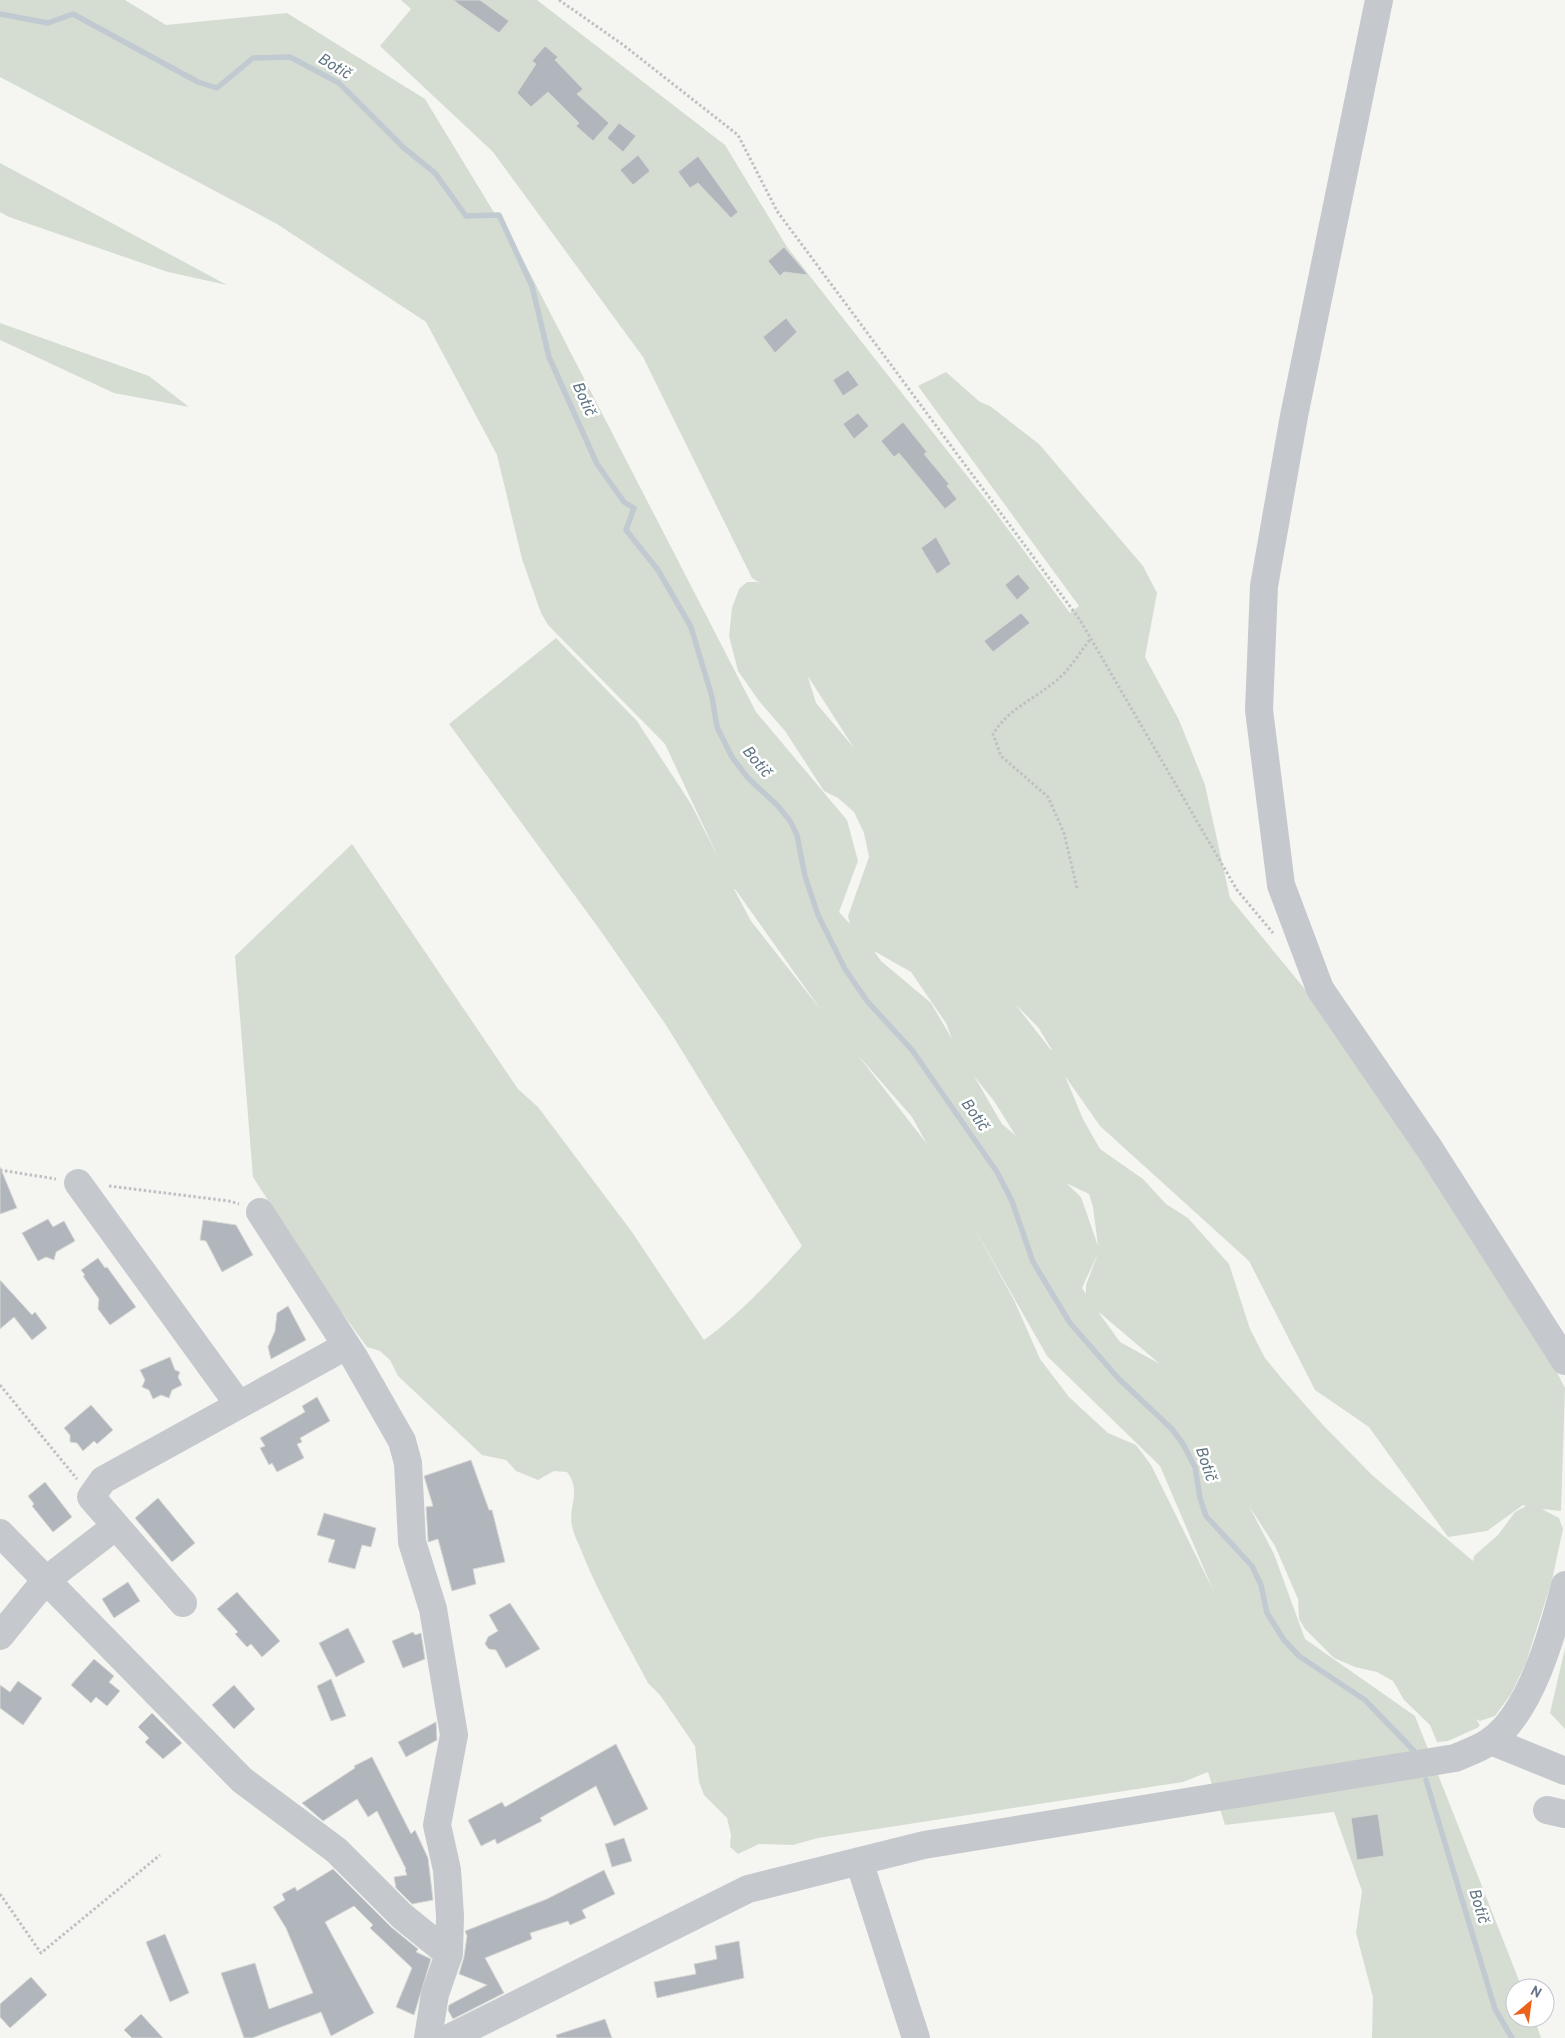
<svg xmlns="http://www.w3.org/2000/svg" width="1565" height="2038" viewBox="0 0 1565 2038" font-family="Overpass,sans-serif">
	<rect width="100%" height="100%" fill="#f5f6f2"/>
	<path fill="#d5ddd2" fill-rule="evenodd" d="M0,0H125L166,25L287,13L425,99L523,260L756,712L847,820L858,861L839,912L850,924L848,916L869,857L864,833L854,812L838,798L824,791L785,731L759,701L738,671L729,636L732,608L739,589L747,582H757L761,584L752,578L643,357L493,152L380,46L411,9L401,0H537L725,145L787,247L990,505L1070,613L1079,606L918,386L946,372L980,402L990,406L1039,444L1143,566L1157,593L1145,657L1179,720L1205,785L1230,898L1318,1005L1544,1347L1565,1388L1561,1511L1542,1509L1559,1518L1563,1529L1552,1580L1526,1663L1511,1694L1495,1716L1480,1721L1476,1719L1480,1725L1477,1728L1448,1741L1437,1742L1430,1725L1404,1700L1393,1681L1377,1672L1355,1667L1334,1658L1305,1629L1299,1619L1298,1599L1275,1546L1249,1506L1274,1554L1305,1639L1415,1716L1522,1988H1515V2018H1534L1541,2038H1372L1373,1997L1356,1933L1362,1891L1334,1812L1225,1825L1208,1772L1183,1782L818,1838L793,1845L759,1844L738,1854L730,1847L731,1835L727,1818L704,1795L699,1782L695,1746L660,1695L648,1683C626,1641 601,1599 583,1555C580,1546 574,1536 572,1526C568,1505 582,1492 567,1472L554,1471L538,1480L516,1471L506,1460L482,1455L398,1376L390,1360L380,1351L367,1347L329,1295L253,1177L235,956L352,844L518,1089L538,1107L632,1232L704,1340C741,1313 772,1279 802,1246L666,1025L600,930L449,724L556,638L637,721L691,804L719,859L665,744L548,625L541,613L522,559L497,455L426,322L277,224L0,77ZM808,677L809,678L854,748L816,703ZM734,889H735L821,1010L751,921ZM874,951L911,972L946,1023L952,1039L931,1003L881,961ZM1015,1004L1038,1027L1052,1050H1051ZM857,1054L912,1117L927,1144ZM974,1076L994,1101L1016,1136L1002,1124ZM1065,1076L1100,1126L1249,1261L1315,1390L1369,1427L1448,1537L1487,1531L1523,1505L1526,1506L1515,1512L1498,1535L1474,1556L1473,1561L1372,1475L1323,1425L1283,1380L1265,1358L1250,1329L1229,1264L1188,1218L1166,1204L1143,1179L1100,1149L1083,1119ZM1066,1183L1089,1194L1093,1207L1098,1246L1081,1197ZM972,1224L1047,1356L1160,1466L1213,1590L1151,1465L1136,1445L1108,1433L1069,1397L1040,1359L1014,1300ZM1098,1253L1086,1285V1294L1082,1288ZM1099,1313H1100L1160,1364L1120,1342Z
		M0,163L227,285L168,272L9,217L0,212Z
		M0,323L149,376L189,407L114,393L0,340Z
		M1565,1648V1729L1550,1713Z"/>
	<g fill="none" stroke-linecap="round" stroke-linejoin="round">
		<path stroke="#c1cad0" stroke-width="5.5" d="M0,14L48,23L73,14L198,82L217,88L253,58L290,57L339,83L404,148L435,173L466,216L499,215L532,286L549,357L597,464L624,502L634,508L626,530L658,570L691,627L712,697L717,727L732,757L748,778L778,806L790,821L797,835L805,876L818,915L845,969L867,1001L912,1050L997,1172L1012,1201L1033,1262L1070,1323L1119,1379L1172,1429L1183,1444L1195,1467L1200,1498L1206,1516L1252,1566L1261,1585L1267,1613L1284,1640L1299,1656L1365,1700L1418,1755
			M1426,1780L1495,2009L1512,2038"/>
	</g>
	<path fill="#b0b6bc" stroke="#d7d7d4" d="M453,0H480L509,21L499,33Z
		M545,46L558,57L555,60L583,89L577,94L609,123L593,141L576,126L579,123L548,92L531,107L517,93L536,64L532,61Z
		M619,123L636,136L623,152L607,138Z
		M638,155L650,171L633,185L620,170Z
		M698,156L738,212L731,218L698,183L690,188L678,172Z
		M784,247L808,275L784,272L780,276L768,261Z
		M786,318L797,332L775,353L763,337Z
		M848,370L859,385L843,396L833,380Z
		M858,413L869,426L854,439L843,424Z
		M903,422L927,452L924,454L949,484L947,486L957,499L945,509L899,453L894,457L881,441Z
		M936,537L951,564L937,574L921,548Z
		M1018,574L1030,588L1017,600L1005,585Z
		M1021,613L1030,623L993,652L984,641Z
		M0,1167L17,1208L0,1214Z
		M48,1219L53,1227L64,1221L75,1241L56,1252L54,1260L46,1257L38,1261L22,1233Z
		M203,1220L236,1225L253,1255L222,1272L206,1241L200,1240Z
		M98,1258L105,1268L107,1267L136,1307L110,1325L98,1309L99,1299L83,1276L85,1275L81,1270Z
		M0,1280L32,1315L35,1312L47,1328L32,1340L14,1317L0,1329Z
		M288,1306L306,1340L271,1359L268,1347L275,1331L277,1313Z
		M170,1357L175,1370L180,1372L178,1377L182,1385L172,1390L169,1398L161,1395L153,1399L149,1390L142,1387L145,1380L140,1370Z
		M317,1397L330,1421L300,1438L302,1442L297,1444L304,1458L277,1472L272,1463L269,1465L260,1448L265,1446L260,1438L305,1412L302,1406Z
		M91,1405L113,1430L97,1444L94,1441L83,1451L77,1443L70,1442V1435L64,1428Z
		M471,1460L489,1510H492L505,1562L473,1569L476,1584L452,1591L438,1539L428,1542V1539L426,1507L433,1506L424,1476Z
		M45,1482L72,1517L53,1532L32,1506L34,1504L28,1496Z
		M158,1498L195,1543L172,1562L135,1518Z
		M324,1513L376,1528L371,1547L362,1545L355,1569L328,1562L335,1540L317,1535Z
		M128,1582L140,1601L114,1618L102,1599Z
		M237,1592L280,1641L262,1657L251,1644L247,1647L235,1634L238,1632L217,1609Z
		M510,1603L540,1649L506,1668L496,1650L489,1649L485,1644L488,1637L498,1631L489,1615Z
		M348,1628L365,1662L336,1677L319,1643Z
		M413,1632L415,1635L421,1633L425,1659L403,1668L392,1641Z
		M94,1659L114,1676L109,1682L120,1691L107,1706L96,1697L91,1703L71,1685Z
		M331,1679L346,1716L331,1721L317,1686Z
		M18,1681L42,1698L23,1725L0,1708V1685L10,1692Z
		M234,1685L255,1709L234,1729L212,1705Z
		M152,1713L182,1743L163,1759L145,1742L149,1738L138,1727Z
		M436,1722L437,1740L406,1757L398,1742Z
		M616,1744L648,1809L614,1826L596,1786L540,1818L542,1821L497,1844L495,1839L481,1846L468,1820L502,1802L505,1807Z
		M372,1757L411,1834L415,1830L428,1858L433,1900L412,1904L396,1888L394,1877L407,1875L405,1870L406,1869L377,1811L368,1817L357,1799L323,1821L302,1803L355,1768L354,1766Z
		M1378,1814L1384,1856L1357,1860L1351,1818Z
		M624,1838L632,1861L612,1867L605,1844Z
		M333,1869L391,1927L418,1949L416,1952L431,1959L414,2015L396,2007L412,1968L370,1928L373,1925L354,1906L325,1922L374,2013L331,2036L321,2012L252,2038H244L221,1973L255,1963L269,2009L313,1993L286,1928L273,1907L285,1900L282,1894L295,1887L297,1891Z
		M604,1870L615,1894L582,1910L586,1918L570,1925L568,1921L530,1933L532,1939L485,1958L504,1993L453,2019L448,2010L449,2005L487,1985L459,1974L464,1957L467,1936L465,1931L547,1899Z
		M165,1934L189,1993L170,2002L146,1942Z
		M739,1941L744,1978L657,1998L654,1982L696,1974L694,1964L717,1959L715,1946Z
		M31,1977L47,1995L10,2028L0,2017V2004Z
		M141,2014L163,2038H132L124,2030Z
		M605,2019L612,2038H557L556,2035Z"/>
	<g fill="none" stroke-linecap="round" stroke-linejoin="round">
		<path stroke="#bfc0c3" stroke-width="3" stroke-dasharray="2.5 2.5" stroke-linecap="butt" d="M559,0L622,44L738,135L777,211L1080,620L1237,890L1273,933
			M1077,888L1064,833L1048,797L1001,756L993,734C1009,708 1035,699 1057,680C1070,669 1081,651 1091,638
			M0,1170L56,1179
			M109,1186L229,1201L239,1204
			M0,1385L77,1479
			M0,1894L41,1953L160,1855"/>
		<path stroke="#c5c8cc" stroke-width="28" d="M1379,0L1294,416L1264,586L1259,710L1281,885L1320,989L1429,1148L1565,1361
			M78,1183L239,1405
			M260,1212L354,1357L402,1441L408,1463L412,1542L433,1609L454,1735L437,1825L447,1870L450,1916L449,1954L435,1994L428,2038
			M0,1533L242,1780L336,1850L402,1916L449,1954
			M183,1603L91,1497L103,1480L346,1346
			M0,1636L45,1581L116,1526
			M1491,1741L1565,1771
			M1547,1810L1565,1814
			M859,1861L916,2038
			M449,2038L748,1889L924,1845L1455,1758C1466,1753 1479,1749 1489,1742C1531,1714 1553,1631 1565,1585"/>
	</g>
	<g text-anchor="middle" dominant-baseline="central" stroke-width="5" stroke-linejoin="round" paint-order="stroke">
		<g font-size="16" font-style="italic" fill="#5f7482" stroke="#fff">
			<text transform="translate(334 67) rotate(31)">Botič</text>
			<text transform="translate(583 399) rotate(66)">Botič</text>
			<text transform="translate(756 762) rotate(50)">Botič</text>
			<text transform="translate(974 1115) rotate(55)">Botič</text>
			<text transform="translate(1205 1464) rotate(71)">Botič</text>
			<text transform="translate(1478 1906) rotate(73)">Botič</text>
		</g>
	</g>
	<g transform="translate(1530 2003) rotate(29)"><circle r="24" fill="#ffffff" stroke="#c1c7ce"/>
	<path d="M0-4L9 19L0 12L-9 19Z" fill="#ed621b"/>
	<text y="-8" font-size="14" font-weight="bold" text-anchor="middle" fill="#637285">N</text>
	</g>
</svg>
